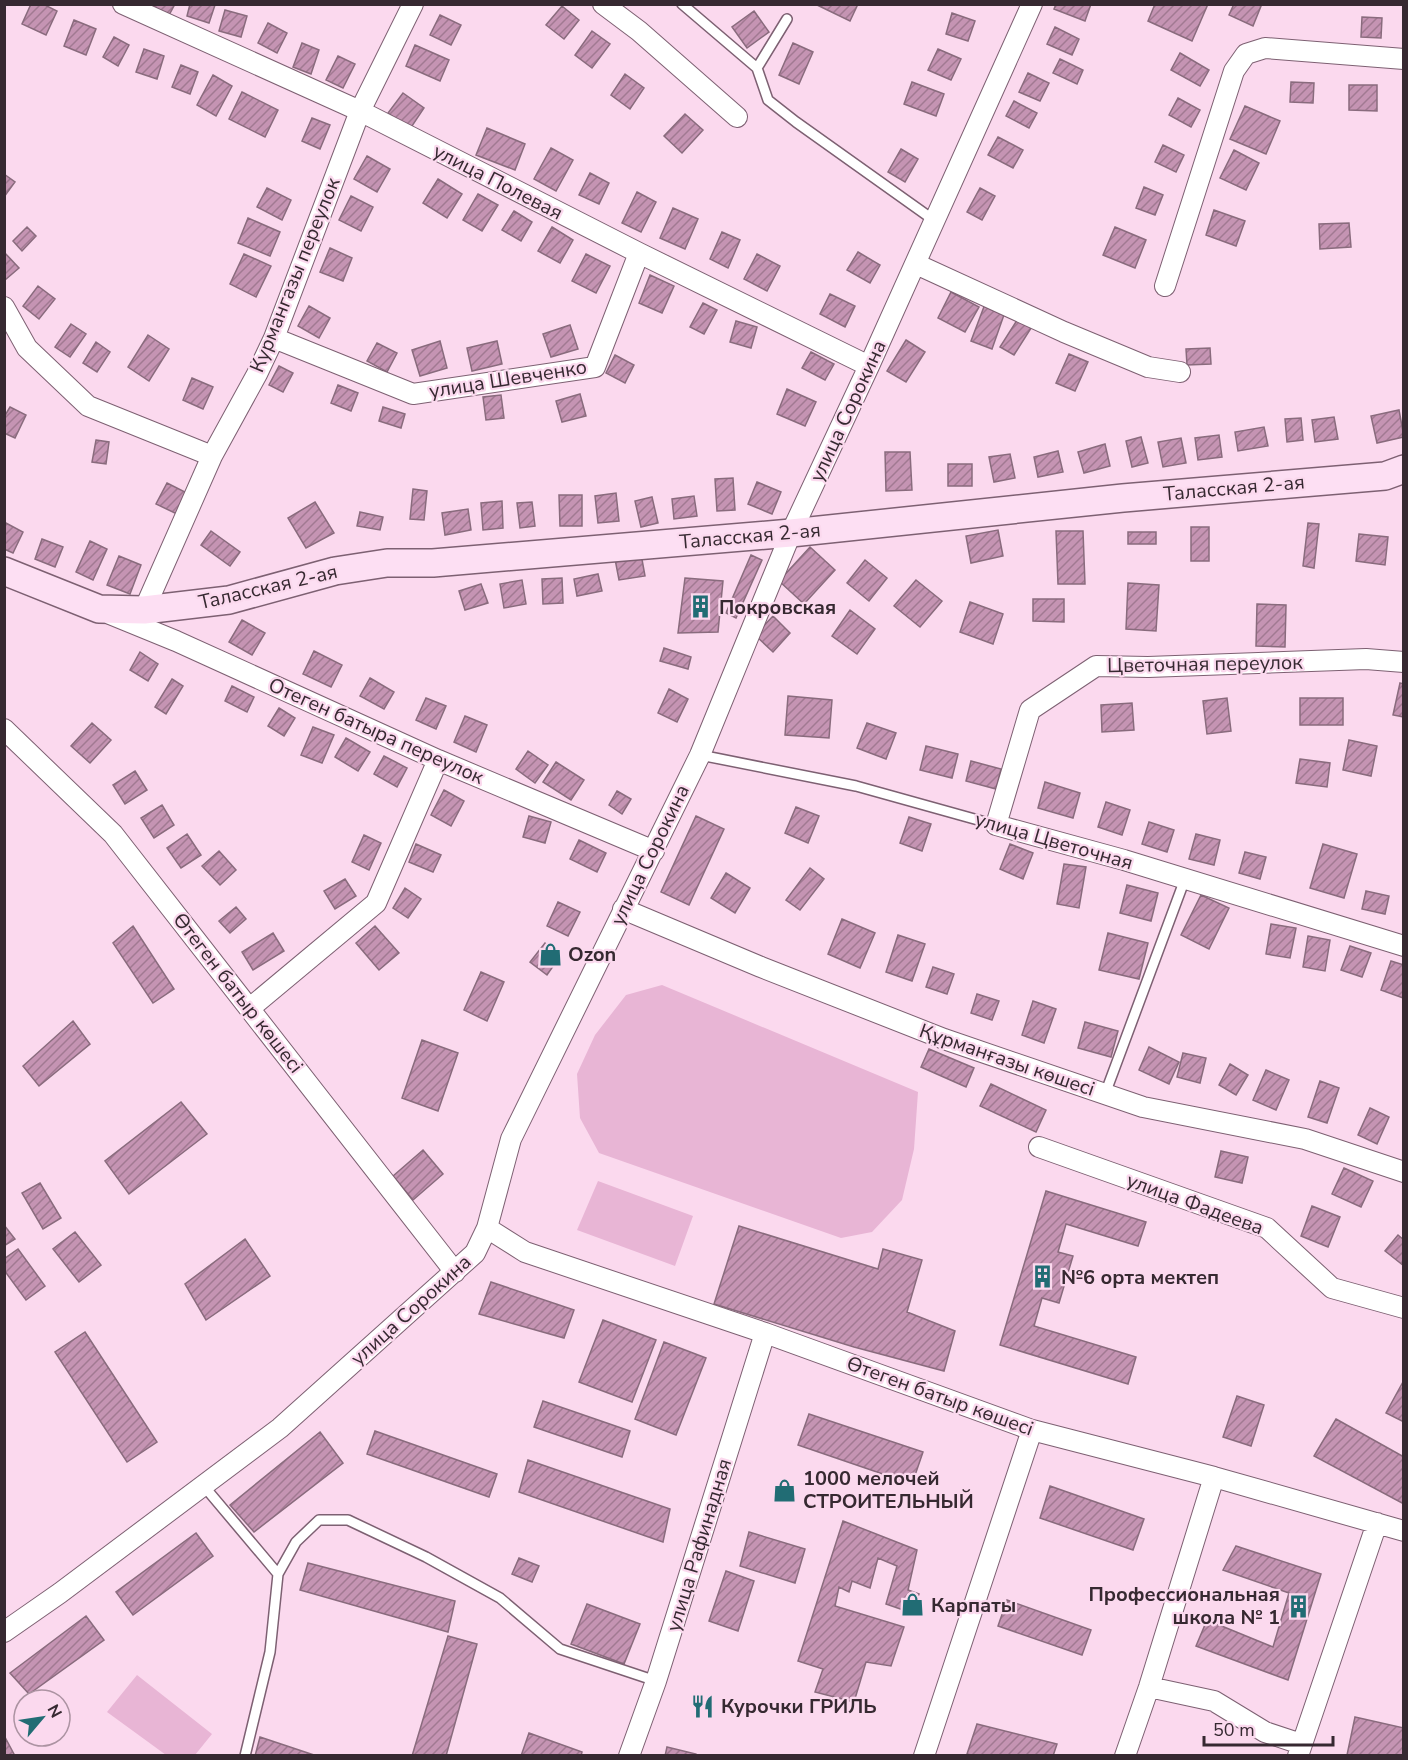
<svg xmlns="http://www.w3.org/2000/svg" width="1408" height="1760" viewBox="0 0 1408 1760" font-family="'Nunito Sans',sans-serif">
	<defs>
		<pattern id="building-hatch" width="6" height="6" patternUnits="userSpaceOnUse" patternTransform="scale(1.5)"><rect width="6" height="6" fill="#c594b3"/><path d="M-1 1l2-2M0 6l6-6M5 7l2-2" fill="none" stroke="#a17992"/></pattern>
	</defs>
	<rect width="100%" height="100%" fill="#fbd9ee"/>
	<path fill="#e8b5d5" d="M662,985L918,1092L914,1149L902,1200L872,1232L841,1238L599,1153L580,1118L577,1074L595,1035L626,995Z
		M598,1181L693,1216L675,1266L577,1230Z
		M137,1675L212,1734L195,1755H166L107,1712Z"/>
	<path fill="url(#building-hatch)" stroke="#896b7d" stroke-width="1.5" d="M31,4H43L57,11L46,35L22,24Z
		M154,4H175L168,17L152,8Z
		M190,4L215,5L209,23L187,16Z
		M815,4H858L850,21Z
		M1056,4H1091L1085,21L1054,9Z
		M1155,4H1208L1192,41L1148,21Z
		M1234,4H1257L1261,6L1253,26L1229,15Z
		M562,6L579,20L564,39L546,25Z
		M225,10L247,16L241,37L219,31Z
		M754,11L769,32L747,48L732,27Z
		M952,13L975,21L968,41L946,34Z
		M440,15L461,25L451,45L430,35Z
		M1362,17L1382,18L1381,38L1361,37Z
		M74,20L96,29L86,55L64,46Z
		M268,23L287,33L277,53L258,43Z
		M1055,27L1079,39L1072,55L1047,44Z
		M592,31L610,44L592,68L575,55Z
		M114,37L129,45L118,66L103,57Z
		M302,43L319,50L311,74L293,67Z
		M793,43L813,52L799,84L779,75Z
		M415,45L449,60L440,81L406,66Z
		M144,49L164,56L157,79L136,72Z
		M938,49L961,59L951,80L928,70Z
		M1180,53L1209,70L1200,86L1171,70Z
		M338,56L355,64L343,88L326,80Z
		M1060,59L1083,70L1077,84L1053,73Z
		M181,65L198,72L190,94L172,87Z
		M1028,73L1049,83L1040,101L1019,92Z
		M625,74L644,88L630,109L611,95Z
		M213,75L232,86L216,116L197,105Z
		M912,82L944,94L936,116L904,104Z
		M1291,82L1314,83L1313,103L1290,102Z
		M1349,85H1377V111L1349,110Z
		M242,92L278,110L265,137L229,119Z
		M403,93L424,108L410,129L388,113Z
		M1178,98L1200,110L1191,127L1169,115Z
		M1014,101L1037,113L1029,128L1006,116Z
		M1245,106L1280,121L1266,154L1230,139Z
		M685,114L703,130L682,153L664,136Z
		M312,118L330,125L320,149L302,141Z
		M487,128L525,144L515,170L476,155Z
		M998,137L1023,150L1013,168L988,155Z
		M1163,145L1184,155L1176,172L1155,162Z
		M551,148L573,160L556,191L534,179Z
		M901,149L918,159L905,182L888,172Z
		M1234,150L1259,163L1246,190L1220,178Z
		M367,156L390,169L377,192L354,179Z
		M590,173L609,183L599,204L579,195Z
		M4,174L15,182L4,197Z
		M438,179L462,194L447,218L423,203Z
		M1144,187L1163,195L1155,215L1136,208Z
		M267,188L291,200L282,220L257,207Z
		M980,188L995,196L982,220L967,212Z
		M637,192L656,202L641,232L622,223Z
		M478,194L498,205L482,231L463,220Z
		M351,196L373,207L361,231L339,220Z
		M673,208L698,219L685,249L660,238Z
		M1214,210L1245,221L1236,246L1206,235Z
		M514,211L532,222L521,241L502,230Z
		M248,218L280,232L270,256L238,243Z
		M1349,223L1351,247L1320,249L1319,224Z
		M27,227L36,236L22,251L13,241Z
		M552,227L573,240L560,263L538,251Z
		M1115,227L1146,240L1135,268L1103,255Z
		M722,232L740,240L728,268L710,259Z
		M330,248L352,258L343,281L320,272Z
		M4,252L19,268L5,280L4,279Z
		M858,252L880,265L870,283L847,270Z
		M244,254L271,266L256,297L230,284Z
		M586,254L610,266L596,293L572,281Z
		M757,254L780,266L767,291L744,279Z
		M650,275L674,286L662,313L639,303Z
		M38,286L55,299L39,319L23,306Z
		M951,292L979,307L965,332L938,318Z
		M830,294L855,306L845,327L820,314Z
		M703,303L717,310L704,334L690,327Z
		M985,304L1005,312L992,349L971,341Z
		M309,306L330,318L319,338L298,326Z
		M1019,317L1033,325L1014,355L1000,347Z
		M736,321L757,327L751,348L730,342Z
		M71,324L86,334L70,357L55,347Z
		M570,325L578,349L551,357L543,334Z
		M148,335L169,349L149,381L128,367Z
		M906,340L925,352L906,382L887,371Z
		M440,341L447,368L420,376L412,350Z
		M497,341L502,364L472,371L467,348Z
		M96,342L110,352L97,372L83,363Z
		M377,343L397,353L387,372L367,361Z
		M1210,348L1211,364L1187,365L1186,349Z
		M811,352L834,364L825,380L802,368Z
		M1069,354L1088,362L1075,391L1056,383Z
		M615,355L634,365L625,383L606,373Z
		M279,366L293,373L283,392L269,385Z
		M192,378L213,387L203,409L183,400Z
		M338,385L358,393L351,411L331,403Z
		M787,389L816,402L805,426L777,414Z
		M580,394L586,416L562,422L556,401Z
		M501,395L504,418L486,420L483,397Z
		M10,407L26,415L15,438L4,433V417Z
		M383,407L405,414L401,428L379,421Z
		M1399,410L1404,437L1377,443L1371,416Z
		M1334,417L1338,439L1315,442L1312,420Z
		M1301,418L1303,440L1287,442L1285,419Z
		M1264,427L1268,446L1238,451L1235,432Z
		M1219,435L1222,457L1198,460L1195,438Z
		M1141,437L1148,463L1132,467L1126,441Z
		M1181,438L1186,463L1163,467L1158,442Z
		M96,440L109,442L106,464L92,462Z
		M1105,444L1110,466L1084,473L1078,452Z
		M1058,451L1063,472L1038,477L1034,457Z
		M885,452H910L912,490L886,491Z
		M1010,454L1015,478L994,482L989,457Z
		M948,464H972V486H948Z
		M733,478L735,510L717,511L715,479Z
		M757,482L781,492L772,514L748,504Z
		M167,483L187,493L177,514L156,504Z
		M413,489L427,491L424,520L410,519Z
		M616,493L619,521L598,523L595,496Z
		M559,495H582V526H560Z
		M694,496L697,516L674,519L672,499Z
		M652,497L658,523L641,527L635,501Z
		M502,501L503,528L483,530L481,503Z
		M315,502L334,533L306,548L288,518Z
		M532,502L535,526L520,528L517,503Z
		M468,509L471,530L445,535L442,513Z
		M360,512L383,517L380,530L357,526Z
		M4,522L23,532L13,553L4,549Z
		M1308,523L1319,524L1314,568L1303,566Z
		M1191,527H1209V561H1191Z
		M998,530L1003,556L971,563L966,536Z
		M211,531L240,552L230,566L201,545Z
		M1056,531H1083L1085,584H1058Z
		M1128,532H1156V544H1128Z
		M1359,534L1388,537L1385,565L1356,561Z
		M42,539L63,547L55,567L35,559Z
		M90,541L107,549L93,580L76,572Z
		M810,547L835,570L804,604L779,581Z
		M641,554L645,576L619,580L615,559Z
		M751,555L762,560L736,618L726,613Z
		M119,556L141,565L130,594L107,585Z
		M865,560L887,578L869,601L847,583Z
		M598,574L602,591L577,596L574,579Z
		M562,578L563,603L543,604L542,579Z
		M685,578L723,581L718,632L678,633Z
		M522,580L526,604L504,608L500,584Z
		M916,580L942,601L920,627L894,606Z
		M1128,583L1159,585L1156,631L1126,629Z
		M481,584L488,603L465,610L459,591Z
		M1033,599H1064V622L1033,621Z
		M970,602L1003,614L993,644L960,632Z
		M1257,604L1286,605L1285,647L1256,646Z
		M850,610L875,629L857,654L832,636Z
		M773,616L790,633L773,652L755,635Z
		M242,620L265,633L252,655L229,642Z
		M664,648L691,657L688,669L660,661Z
		M314,651L342,665L331,687L303,674Z
		M140,652L158,664L148,681L130,670Z
		M370,678L394,692L384,709L360,696Z
		M172,679L183,686L166,714L155,707Z
		M1400,683L1404,684V717L1393,715Z
		M232,686L254,697L247,712L225,701Z
		M669,689L688,699L677,722L658,713Z
		M788,696L832,700L829,738L785,735Z
		M426,698L446,706L436,729L416,720Z
		M1227,698L1231,731L1207,734L1203,701Z
		M1300,698H1343V725H1300Z
		M1132,703L1134,730L1102,732L1101,705Z
		M279,708L295,718L284,736L268,726Z
		M465,716L487,725L476,752L454,742Z
		M92,723L111,740L90,763L71,746Z
		M867,723L896,733L886,759L857,748Z
		M313,727L334,735L322,763L301,755Z
		M346,738L370,752L358,771L335,757Z
		M1349,740L1377,746L1371,776L1343,770Z
		M926,746L958,754L952,778L920,770Z
		M528,751L548,765L535,783L516,769Z
		M384,756L407,768L397,787L374,774Z
		M1300,759L1330,763L1327,787L1296,783Z
		M971,761L1001,769L996,789L966,781Z
		M556,762L584,780L571,800L543,782Z
		M135,771L147,790L125,804L113,785Z
		M1045,782L1080,793L1073,818L1038,808Z
		M444,790L464,801L451,826L431,815Z
		M617,791L631,799L622,814L609,805Z
		M1106,802L1130,810L1122,835L1098,827Z
		M162,805L174,825L154,838L141,818Z
		M796,807L819,816L808,843L785,833Z
		M529,816L551,822L545,843L523,837Z
		M696,816L724,829L689,905L661,892Z
		M909,817L931,824L922,851L900,843Z
		M1149,822L1174,830L1167,852L1142,844Z
		M187,834L201,855L181,868L167,848Z
		M1196,834L1220,840L1214,865L1189,859Z
		M364,835L381,843L369,870L352,862Z
		M579,840L606,853L597,872L570,859Z
		M416,844L441,855L433,872L409,862Z
		M1010,844L1033,853L1023,879L1000,869Z
		M1323,844L1357,854L1344,898L1310,888Z
		M219,851L236,870L220,885L202,866Z
		M1245,852L1266,857L1260,879L1239,873Z
		M1064,864L1086,867L1079,908L1057,904Z
		M810,868L824,879L800,910L786,900Z
		M726,873L750,888L735,913L711,898Z
		M345,879L356,896L335,909L324,891Z
		M1127,885L1158,893L1151,921L1120,913Z
		M405,888L421,899L408,918L393,908Z
		M1366,891L1389,896L1385,914L1362,909Z
		M1201,895L1229,908L1209,949L1181,935Z
		M558,902L580,912L568,936L547,926Z
		M236,907L246,919L230,933L219,921Z
		M842,919L875,933L860,968L828,954Z
		M1271,924L1296,928L1290,958L1266,954Z
		M133,926L174,989L153,1003L113,943Z
		M375,926L399,953L379,970L356,943Z
		M273,933L284,951L253,970L242,952Z
		M1108,933L1148,943L1139,979L1099,970Z
		M898,935L925,944L912,981L886,972Z
		M1308,936L1330,940L1325,971L1303,967Z
		M545,943L561,955L547,975L530,962Z
		M1350,946L1371,953L1362,977L1341,970Z
		M1391,961L1404,965L1403,998L1381,990Z
		M933,967L954,974L947,994L926,987Z
		M481,972L504,982L487,1021L464,1010Z
		M977,994L999,1001L992,1020L971,1013Z
		M1033,1001L1056,1009L1044,1043L1022,1035Z
		M73,1021L90,1044L39,1086L23,1066Z
		M1085,1022L1118,1031L1111,1057L1078,1048Z
		M422,1040L458,1053L438,1111L402,1098Z
		M1149,1047L1179,1062L1169,1084L1139,1070Z
		M929,1049L974,1068L966,1087L921,1067Z
		M1183,1053L1206,1058L1200,1083L1177,1077Z
		M1230,1064L1248,1075L1236,1095L1219,1085Z
		M1266,1070L1289,1080L1276,1110L1253,1100Z
		M1320,1081L1339,1088L1327,1123L1308,1117Z
		M991,1084L1046,1110L1036,1132L980,1106Z
		M181,1102L207,1134L129,1194L105,1161Z
		M1370,1108L1389,1117L1377,1144L1358,1135Z
		M423,1150L443,1174L413,1200L393,1176Z
		M1221,1151L1248,1157L1242,1183L1215,1177Z
		M1344,1168L1373,1181L1361,1207L1332,1194Z
		M40,1183L61,1218L43,1229L22,1193Z
		M1046,1191L1146,1222L1138,1246L1066,1224L1058,1252L1073,1256L1059,1303L1042,1298L1034,1326L1136,1357L1128,1384L1000,1345Z
		M1312,1206L1340,1217L1328,1247L1301,1236Z
		M4,1225L15,1239L4,1246Z
		M739,1226L878,1269L883,1249L922,1260L907,1312L955,1331L944,1371L854,1347L714,1304Z
		M75,1232L101,1265L79,1282L53,1249Z
		M1398,1235L1404,1240V1266L1385,1251Z
		M245,1239L270,1276L206,1320L185,1284Z
		M18,1249L45,1286L26,1300L4,1270V1259Z
		M491,1282L574,1310L564,1338L479,1314Z
		M603,1320L656,1340L632,1402L579,1382Z
		M85,1332L157,1442L127,1462L55,1352Z
		M664,1342L706,1358L676,1435L635,1419Z
		M1404,1380V1422L1386,1413Z
		M1237,1396L1264,1405L1251,1446L1223,1437Z
		M543,1401L630,1431L622,1457L534,1427Z
		M809,1414L923,1452L912,1484L798,1445Z
		M1336,1419L1404,1457V1499L1402,1503L1314,1456Z
		M375,1431L497,1474L489,1497L367,1454Z
		M320,1432L343,1463L254,1532L230,1505Z
		M528,1460L670,1509L663,1542L519,1492Z
		M1050,1486L1144,1519L1133,1550L1040,1518Z
		M843,1521L917,1550L908,1590L919,1594L912,1613L886,1604L897,1566L878,1558L870,1588L852,1581L849,1592L839,1587L835,1606L904,1627L891,1666L866,1662L854,1702L815,1692L823,1669L798,1661Z
		M749,1532L805,1549L795,1583L740,1566Z
		M196,1533L213,1556L133,1615L116,1592Z
		M1236,1546L1321,1574L1288,1680L1196,1646L1207,1620L1273,1647L1289,1593L1223,1570Z
		M519,1558L539,1566L532,1582L512,1574Z
		M308,1563L455,1601L448,1632L300,1590Z
		M726,1571L754,1581L738,1631L709,1621Z
		M1007,1600L1091,1630L1082,1655L998,1626Z
		M587,1604L640,1624L624,1664L571,1644Z
		M86,1616L104,1640L29,1694L10,1673Z
		M448,1636L477,1644L446,1756H412Z
		M1355,1717L1404,1728V1756L1347,1755Z
		M977,1724L1057,1744L1053,1756H974L967,1754Z
		M529,1733L582,1752L581,1756H521Z
		M260,1737L317,1756H255Z
		M6,1739L15,1756H4Z
		M667,1747L696,1754V1756H665Z"/>
	<g fill="none" stroke-linecap="round" stroke-linejoin="round">
		<defs>
			<path id="lane" d="M682,4L757,68
				M787,19L757,68L768,100L796,122L935,221
				M700,755L856,786L996,825
				M1105,1094L1185,879
				M203,1485L278,1574L270,1652L245,1756
				M278,1574L296,1542L319,1520H348L426,1557L500,1598L560,1649L656,1681"/>
			<path id="street" d="M123,4L360,111L639,253L869,366
				M603,4L639,31L737,117
				M916,264L1064,332L1148,367L1180,372
				M1165,286L1234,71L1246,54L1265,48L1404,59
				M4,307L27,348L88,406L212,456
				M274,338L413,394L595,367L639,253
				M144,610L212,456L257,374L274,338L360,111L413,4
				M110,614L176,641L438,760L654,851
				M1404,662L1366,659L1148,667L1096,666L1030,710L996,825L1124,860L1404,946
				M4,729L113,834L455,1272
				M623,909L761,967L944,1039L1143,1107L1305,1139L1404,1172
				M250,1008L376,903L438,760
				M1039,1147L1267,1228L1332,1288L1404,1308
				M487,1228L525,1252L765,1333L1032,1430L1214,1477L1404,1531
				M4,1632L60,1593L280,1428L475,1253L487,1228L511,1139L700,755L791,533L869,366L1032,4
				M1149,1687L1214,1701L1265,1732L1301,1744
				M629,1756L656,1681L765,1333
				M924,1756L1032,1430
				M1125,1756L1149,1687L1214,1477
				M1298,1756L1377,1523"/>
			<path id="secondary" d="M4,571L99,609L144,610L229,600L335,571L387,563H433L791,533L1123,498L1385,476L1404,469"/>
		</defs>
		<use href="#lane" stroke="#7d6072" stroke-width="12"/>
		<use href="#street" stroke="#7d6072" stroke-width="22"/>
		<use href="#secondary" stroke="#7d6072" stroke-width="30"/>
		<use href="#lane" stroke="#fff" stroke-width="9"/>
		<use href="#street" stroke="#fff" stroke-width="20"/>
		<use href="#secondary" stroke="#fddff3" stroke-width="27"/>
	</g>
	<defs>
		<symbol id="building-bare" viewBox="-9 -9 18 18"><path d="M-4-6H4V6H1V3H-1V6H-4ZM-2.5-4.3h1.7v1.8h-1.7ZM.8-4.3h1.7v1.8H.8ZM-2.5-1h1.7V.8h-1.7ZM.8-1h1.7V.8H.8Z" fill="#216c74" stroke="#fbd9ee" stroke-width="2.5" paint-order="stroke"/></symbol>
		<symbol id="shop-bare" viewBox="-9 -9 18 18"><path d="M-5-2.5h2.3a2.7 3.5 0 0 1 5.4 0H5L5.5 6h-11ZM-1.5-2.5h3a1.5 2.3 0 0 0-3 0Z" fill="#216c74" stroke="#fbd9ee" stroke-width="2.5" paint-order="stroke"/></symbol>
		<symbol id="restaurant-bare" viewBox="-9 -9 18 18"><path d="M-5-6h1v4h1v-4h1v4h1v-4h1v5L-1.5 .5V6h-2V.5L-5-1ZM5-6V6H3V1.5H1.5Q1.5-4 5-6Z" fill="#216c74" stroke="#fbd9ee" stroke-width="2.5" paint-order="stroke"/></symbol>
	</defs>
	<g fill-rule="evenodd">
		<use href="#building-bare" x="684" y="590" width="33" height="33"/>
		<use href="#shop-bare" x="534" y="938" width="33" height="33"/>
		<use href="#building-bare" x="1026" y="1260" width="33" height="33"/>
		<use href="#shop-bare" x="768" y="1474" width="33" height="33"/>
		<use href="#shop-bare" x="896" y="1588" width="33" height="33"/>
		<use href="#building-bare" x="1282" y="1590" width="33" height="33"/>
		<use href="#restaurant-bare" x="686" y="1690" width="33" height="33"/>
	</g>
	<g text-anchor="middle" dominant-baseline="central" stroke-width="4.5" stroke-linejoin="round" paint-order="stroke">
		<g font-size="20" fill="#362931" stroke="#fbd9ee">
			<text transform="translate(498 182) rotate(27)">улица Полевая</text>
			<text transform="translate(295 275) rotate(-68)">Курмангазы переулок</text>
			<text transform="translate(508 379) rotate(-9)">улица Шевченко</text>
			<text transform="translate(848 411) rotate(-65)">улица Сорокина</text>
			<text transform="translate(1234 488) rotate(-5)">Таласская 2-ая</text>
			<text transform="translate(750 536) rotate(-5)">Таласская 2-ая</text>
			<text transform="translate(268 587) rotate(-13)">Таласская 2-ая</text>
			<text transform="translate(1205 664) rotate(-1)">Цветочная переулок</text>
			<text transform="translate(376 731) rotate(24)">Отеген батыра переулок</text>
			<text transform="translate(1054 841) rotate(16)">улица Цветочная</text>
			<text transform="translate(650 855) rotate(-64)">улица Сорокина</text>
			<text transform="translate(238 993) rotate(52)">Өтеген батыр көшесі</text>
			<text transform="translate(1007 1060) rotate(19)">Құрманғазы көшесі</text>
			<text transform="translate(1195 1204) rotate(20)">улица Фадеева</text>
			<text transform="translate(411 1310) rotate(-42)">улица Сорокина</text>
			<text transform="translate(940 1396) rotate(20)">Өтеген батыр көшесі</text>
			<text transform="translate(699 1545) rotate(-73)">улица Рафинадная</text>
		</g>
		<g font-size="20" font-weight="bold" fill="#362931" stroke="#fbd9ee" text-anchor="start">
			<text x="719" y="607">Покровская</text>
			<text x="568" y="954">Ozon</text>
			<text x="1061" y="1277">№6 орта мектеп</text>
			<text x="803" y="1478">1000 мелочей<tspan x="803" dy="23">СТРОИТЕЛЬНЫЙ</tspan></text>
			<text x="1280" y="1594" text-anchor="end">Профессиональная<tspan x="1280" dy="23">школа № 1</tspan></text>
			<text x="931" y="1605">Карпаты</text>
			<text x="721" y="1706">Курочки ГРИЛЬ</text>
		</g>
	</g>
	<rect width="1408" height="1760" fill="none" stroke="#362931" stroke-width="12"/>
	<g transform="translate(42 1718) rotate(61)"><circle r="28" fill="#fbd9ee" stroke="#ac93a2" stroke-width="1.5"/>
	<path d="M0-4.5L10 22L0 15L-10 22Z" fill="#216c74"/>
	<text y="-9" font-size="16" font-weight="bold" text-anchor="middle" fill="#362931">N</text>
	</g>
	<path d="M1204 1736v9h129v-9" fill="none" stroke="#362931" stroke-width="3"/>
	<text x="1213" y="1736" font-size="18" fill="#362931" stroke="#fbd9ee" stroke-width="4.5" paint-order="stroke">50 m</text>
</svg>
